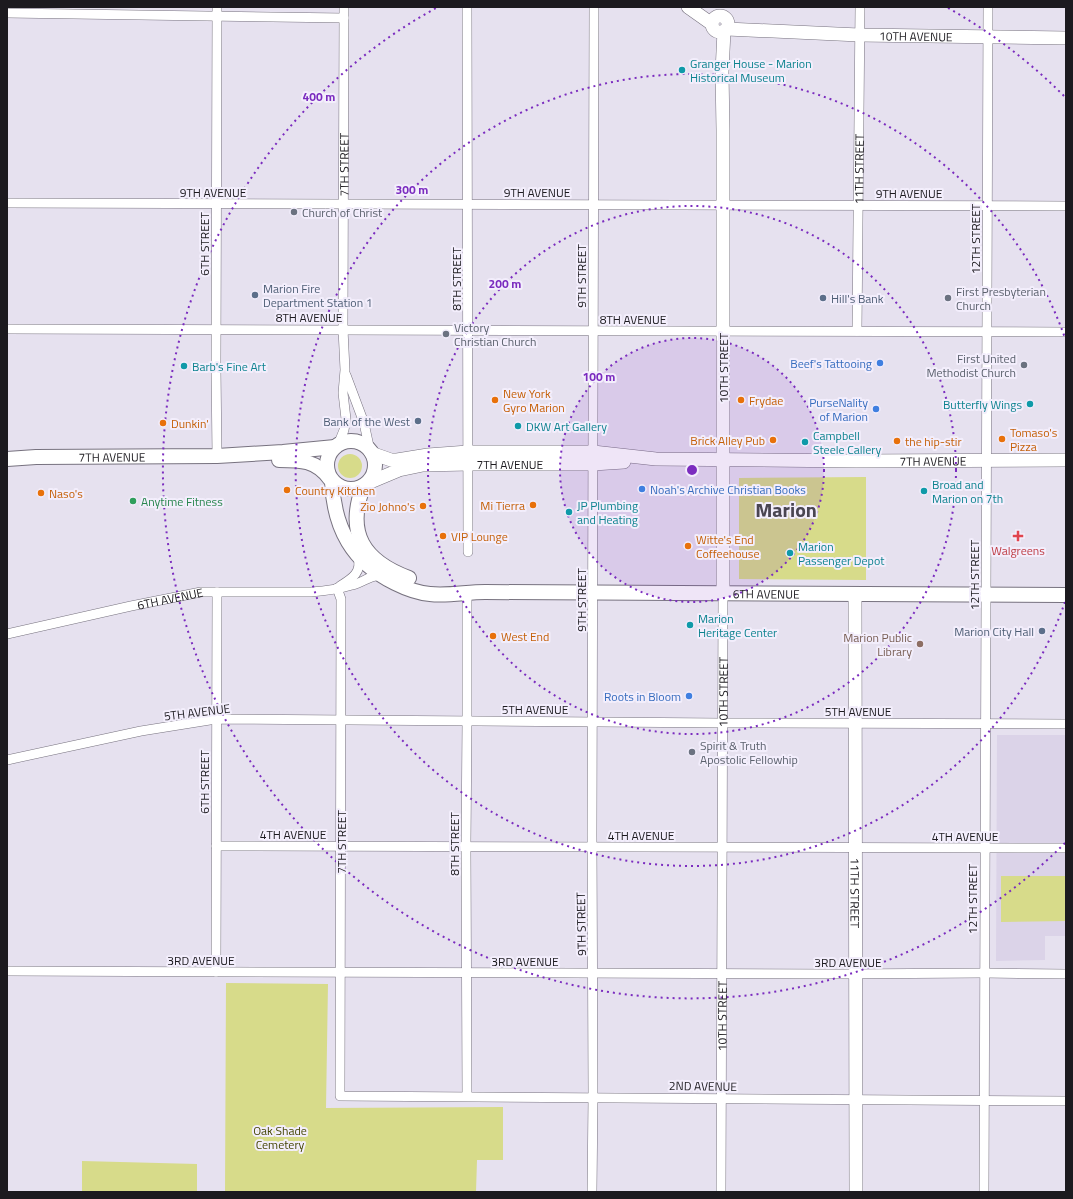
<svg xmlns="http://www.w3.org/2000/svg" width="1073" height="1199" viewBox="0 0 1073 1199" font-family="'Titillium Web',sans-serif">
	<rect width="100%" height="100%" fill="#e6e1ef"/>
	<path fill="#dbd3e8" d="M997,735H1066V936H1045V960L996,961Z"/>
	<path fill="#d7db8a" d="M338 466a12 12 0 1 1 24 0a12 12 0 1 1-24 0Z
		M866,477V580L739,579V478Z
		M1001,876H1066V921L1001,922Z
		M226,983L328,984L326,1108L503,1107V1160H477L476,1192H225Z
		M82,1161L197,1164V1192H82Z"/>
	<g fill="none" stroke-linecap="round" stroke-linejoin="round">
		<defs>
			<g id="street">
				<path d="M217,7L216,368L217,456"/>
				<path d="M467,7L468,552"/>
				<path d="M7,13L344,18"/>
				<path d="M7,203L1066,206"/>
				<path d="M7,329L1066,332"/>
				<path id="s1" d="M857,331L860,7"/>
				<path d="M346,375L364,423L370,451"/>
				<path id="s2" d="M338,445L344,430L346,419L343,393L345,370L343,329L344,7"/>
				<path d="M340,586C353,578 362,572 358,557"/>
				<path d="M337,588L341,599L340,1096L1066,1101"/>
				<path d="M467,592V721L466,847L467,1096"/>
				<path id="s3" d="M7,634L131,606L201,592H311C324,591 339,589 352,585C363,583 366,577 379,575"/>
				<path d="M7,760L141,731L216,719L722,723L1066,724"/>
				<path d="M216,846L1066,848"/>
				<path d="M7,971L839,974L984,973L1066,974"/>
				<path d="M216,972L217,592"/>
				<path d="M592,1192L593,1097L592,836L594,7"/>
				<path id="s4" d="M721,1192L723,594"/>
				<path d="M984,1192L988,7"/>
			</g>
			<g id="secondary">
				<path d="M688,7L712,24"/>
				<circle cx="720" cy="24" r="8"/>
				<path id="s5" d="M727,29L859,35L1066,38"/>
				<path id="s6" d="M371,453L391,460H397L428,455L468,452H593L656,459L856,461L1066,460"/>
				<path id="s7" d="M368,483L399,470L423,465L468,464H593L624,462"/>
				<path d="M723,594V130L722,72L724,31"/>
				<path id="s8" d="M855,594L856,1192"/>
			</g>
			<g id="primary">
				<circle cx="351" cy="465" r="24"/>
				<path id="s9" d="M7,459L36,457L217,456L283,452L335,447"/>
				<path d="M279,460C301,460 316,460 330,479"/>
				<path id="s10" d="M332,482C334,528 352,562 395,583C405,588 417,593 430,594C448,596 467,592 485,592L1066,595"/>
				<path d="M363,487C346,533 363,561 409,578"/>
			</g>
		</defs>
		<use href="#street" stroke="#77727f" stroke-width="10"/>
		<use href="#secondary" stroke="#77727f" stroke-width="14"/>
		<use href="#primary" stroke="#77727f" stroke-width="16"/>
		<use href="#street" stroke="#fff" stroke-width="9"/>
		<use href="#secondary" stroke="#fff" stroke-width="13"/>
		<use href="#primary" stroke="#fff" stroke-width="14"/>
	</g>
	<circle cx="692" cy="470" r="132" fill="#7b2cbf" fill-opacity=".12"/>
	<g fill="none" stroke="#7b2cbf" stroke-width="2" stroke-dasharray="2 4">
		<circle cx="692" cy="470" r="132"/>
		<circle cx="692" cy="470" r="264"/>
		<path d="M1065 602A396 396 0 1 1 1065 338"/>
		<path d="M1065 843A528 528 0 1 1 436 8M948 8A528 528 0 0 1 1065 97"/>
	</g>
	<g fill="#0f9aa8" stroke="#f3eefc" stroke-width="1.5">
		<circle cx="682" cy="70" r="4"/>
		<circle cx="184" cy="366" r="4"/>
		<circle cx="1030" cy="404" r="4"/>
		<circle cx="518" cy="426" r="4"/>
		<circle cx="805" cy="442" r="4"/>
		<circle cx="924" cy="491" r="4"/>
		<circle cx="569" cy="512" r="4"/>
		<circle cx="790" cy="553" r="4"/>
		<circle cx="690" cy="625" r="4"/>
	</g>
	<g fill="#6b7280" stroke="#f3eefc" stroke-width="1.5">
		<circle cx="294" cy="212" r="4"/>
		<circle cx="948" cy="298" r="4"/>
		<circle cx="446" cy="334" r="4"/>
		<circle cx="1024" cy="365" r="4"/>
		<circle cx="692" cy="752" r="4"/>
	</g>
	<g fill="#5c6f8a" stroke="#f3eefc" stroke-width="1.5">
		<circle cx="255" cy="295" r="4"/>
		<circle cx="823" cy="298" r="4"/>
		<circle cx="418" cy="421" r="4"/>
		<circle cx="1042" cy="631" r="4"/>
	</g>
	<g fill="#3f7fe0" stroke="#f3eefc" stroke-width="1.5">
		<circle cx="880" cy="363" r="4"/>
		<circle cx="876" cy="409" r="4"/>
		<circle cx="642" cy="489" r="4"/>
		<circle cx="689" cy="696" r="4"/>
	</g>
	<g fill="#e8710a" stroke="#f3eefc" stroke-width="1.5">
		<circle cx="495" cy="400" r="4"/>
		<circle cx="741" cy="400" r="4"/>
		<circle cx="163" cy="423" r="4"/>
		<circle cx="1002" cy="439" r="4"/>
		<circle cx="773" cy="440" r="4"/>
		<circle cx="897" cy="441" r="4"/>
		<circle cx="287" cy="490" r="4"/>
		<circle cx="41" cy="493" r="4"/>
		<circle cx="533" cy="505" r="4"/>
		<circle cx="423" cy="506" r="4"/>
		<circle cx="443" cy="536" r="4"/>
		<circle cx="688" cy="546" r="4"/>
		<circle cx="493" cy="636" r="4"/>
	</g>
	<circle fill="#2e9e5b" stroke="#f3eefc" stroke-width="1.5" cx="133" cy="501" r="4"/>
	<path fill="#e0444e" stroke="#f3eefc" stroke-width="1.5" d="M1016 530h4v4h4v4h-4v4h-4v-4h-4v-4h4z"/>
	<circle fill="#8d6e63" stroke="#f3eefc" stroke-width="1.5" cx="920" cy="644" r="4"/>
	<g text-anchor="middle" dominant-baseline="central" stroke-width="4" stroke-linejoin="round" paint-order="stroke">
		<g font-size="12" fill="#1c1a1f" stroke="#f3eefc">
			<text stroke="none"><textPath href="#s5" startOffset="189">10TH AVENUE</textPath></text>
			<text stroke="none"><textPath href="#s2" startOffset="282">7TH STREET</textPath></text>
			<text stroke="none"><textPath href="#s1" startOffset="162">11TH STREET</textPath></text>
			<text x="213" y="192">9TH AVENUE</text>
			<text x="537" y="192">9TH AVENUE</text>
			<text x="909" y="193">9TH AVENUE</text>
			<text transform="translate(975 239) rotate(-90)">12TH STREET</text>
			<text transform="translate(204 244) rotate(-90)">6TH STREET</text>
			<text transform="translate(581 276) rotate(-90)">9TH STREET</text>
			<text transform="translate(456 279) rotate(-90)">8TH STREET</text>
			<text x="309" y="317">8TH AVENUE</text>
			<text x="633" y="319">8TH AVENUE</text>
			<text transform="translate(723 368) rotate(-90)">10TH STREET</text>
			<text stroke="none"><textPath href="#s9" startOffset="105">7TH AVENUE</textPath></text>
			<text stroke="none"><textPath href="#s6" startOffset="564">7TH AVENUE</textPath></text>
			<text stroke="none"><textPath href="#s7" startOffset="145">7TH AVENUE</textPath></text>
			<text transform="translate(974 575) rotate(-90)">12TH STREET</text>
			<text stroke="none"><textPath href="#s10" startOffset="499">6TH AVENUE</textPath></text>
			<text stroke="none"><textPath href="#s3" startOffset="167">6TH AVENUE</textPath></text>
			<text transform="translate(581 600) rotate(-90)">9TH STREET</text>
			<text stroke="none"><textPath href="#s4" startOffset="500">10TH STREET</textPath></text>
			<text x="535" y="709">5TH AVENUE</text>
			<text x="858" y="711">5TH AVENUE</text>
			<text transform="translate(197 712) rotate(-7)">5TH AVENUE</text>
			<text transform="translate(204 782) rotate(-90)">6TH STREET</text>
			<text x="293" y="834">4TH AVENUE</text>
			<text x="641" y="835">4TH AVENUE</text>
			<text x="965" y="836">4TH AVENUE</text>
			<text transform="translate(341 842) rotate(-90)">7TH STREET</text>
			<text transform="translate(454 844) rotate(-90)">8TH STREET</text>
			<text stroke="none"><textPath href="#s8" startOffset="299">11TH STREET</textPath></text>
			<text transform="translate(972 899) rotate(-90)">12TH STREET</text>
			<text transform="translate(581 924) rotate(-91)">9TH STREET</text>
			<text x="201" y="960">3RD AVENUE</text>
			<text x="525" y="961">3RD AVENUE</text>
			<text x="848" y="962">3RD AVENUE</text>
			<text stroke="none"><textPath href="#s4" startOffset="176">10TH STREET</textPath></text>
			<text transform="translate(703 1086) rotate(1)">2ND AVENUE</text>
		</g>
		<g font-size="12" fill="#0d838f" stroke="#f3eefc" text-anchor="start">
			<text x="690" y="63">Granger House - Marion<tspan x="690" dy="14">Historical Museum</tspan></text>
			<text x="192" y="366">Barb's Fine Art</text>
			<text x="1022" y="404" text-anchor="end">Butterfly Wings</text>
			<text x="526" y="426">DKW Art Gallery</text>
			<text x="813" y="435">Campbell<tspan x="813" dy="14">Steele Callery</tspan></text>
			<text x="932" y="484">Broad and<tspan x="932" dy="14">Marion on 7th</tspan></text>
			<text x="577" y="505">JP Plumbing<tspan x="577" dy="14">and Heating</tspan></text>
			<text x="798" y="546">Marion<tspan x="798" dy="14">Passenger Depot</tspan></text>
			<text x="698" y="618">Marion<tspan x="698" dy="14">Heritage Center</tspan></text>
		</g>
		<g font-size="12" fill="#5b616d" stroke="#f3eefc" text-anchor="start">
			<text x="302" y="212">Church of Christ</text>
			<text x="956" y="291">First Presbyterian<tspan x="956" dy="14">Church</tspan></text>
			<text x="454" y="327">Victory<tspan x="454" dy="14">Christian Church</tspan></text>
			<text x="1016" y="358" text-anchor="end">First United<tspan x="1016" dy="14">Methodist Church</tspan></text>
			<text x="700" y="745">Spirit &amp; Truth<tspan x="700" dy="14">Apostolic Fellowhip</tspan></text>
		</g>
		<g font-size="12" fill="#4e5e75" stroke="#f3eefc" text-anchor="start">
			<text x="263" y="288">Marion Fire<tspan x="263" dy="14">Department Station 1</tspan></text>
			<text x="831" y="298">Hill's Bank</text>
			<text x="410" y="421" text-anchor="end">Bank of the West</text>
			<text x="1034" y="631" text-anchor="end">Marion City Hall</text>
		</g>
		<g font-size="12" fill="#366cbe" stroke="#f3eefc" text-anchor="end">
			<text x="872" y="363">Beef's Tattooing</text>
			<text x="868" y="402">PurseNality<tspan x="868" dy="14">of Marion</tspan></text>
			<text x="650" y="489" text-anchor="start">Noah's Archive Christian Books</text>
			<text x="681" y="696">Roots in Bloom</text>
		</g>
		<g font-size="12" fill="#c56008" stroke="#f3eefc" text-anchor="start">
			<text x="503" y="393">New York<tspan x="503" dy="14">Gyro Marion</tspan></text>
			<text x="749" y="400">Frydae</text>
			<text x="171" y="423">Dunkin'</text>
			<text x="1010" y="432">Tomaso's<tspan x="1010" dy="14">Pizza</tspan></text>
			<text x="765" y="440" text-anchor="end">Brick Alley Pub</text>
			<text x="905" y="441">the hip-stir</text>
			<text x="295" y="490">Country Kitchen</text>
			<text x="49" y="493">Naso's</text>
			<text x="525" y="505" text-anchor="end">Mi Tierra</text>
			<text x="415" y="506" text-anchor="end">Zio Johno's</text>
			<text x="451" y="536">VIP Lounge</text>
			<text x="696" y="539">Witte's End<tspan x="696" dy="14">Coffeehouse</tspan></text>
			<text x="501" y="636">West End</text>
		</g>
		<g font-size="12" fill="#27864d" stroke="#f3eefc" text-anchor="start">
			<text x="141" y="501">Anytime Fitness</text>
		</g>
		<g font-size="12" fill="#be3a42" stroke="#f3eefc">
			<text x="1018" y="550">Walgreens</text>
		</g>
		<g font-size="12" fill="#785e54" stroke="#f3eefc" text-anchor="end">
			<text x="912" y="637">Marion Public<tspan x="912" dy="14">Library</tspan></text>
		</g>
		<g font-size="12" fill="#444503" stroke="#f3eefc">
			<text x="280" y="1130">Oak Shade<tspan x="280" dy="14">Cemetery</tspan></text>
		</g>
		<g font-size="20" font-weight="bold" fill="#4a4551" stroke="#f3eefc">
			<text x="786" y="509">Marion</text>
		</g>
	</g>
	<circle cx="692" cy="470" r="6" fill="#7b2cbf" stroke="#f3eefc" stroke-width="2"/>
	<g font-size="12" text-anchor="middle" font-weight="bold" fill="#7b2cbf" stroke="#f3eefc" stroke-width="4" stroke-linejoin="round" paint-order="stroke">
		<text x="319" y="101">400 m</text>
		<text x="412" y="194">300 m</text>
		<text x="505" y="288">200 m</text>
		<text x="599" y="381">100 m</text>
	</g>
	<rect width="1073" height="1199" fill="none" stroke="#1c1a1f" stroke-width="16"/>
</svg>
